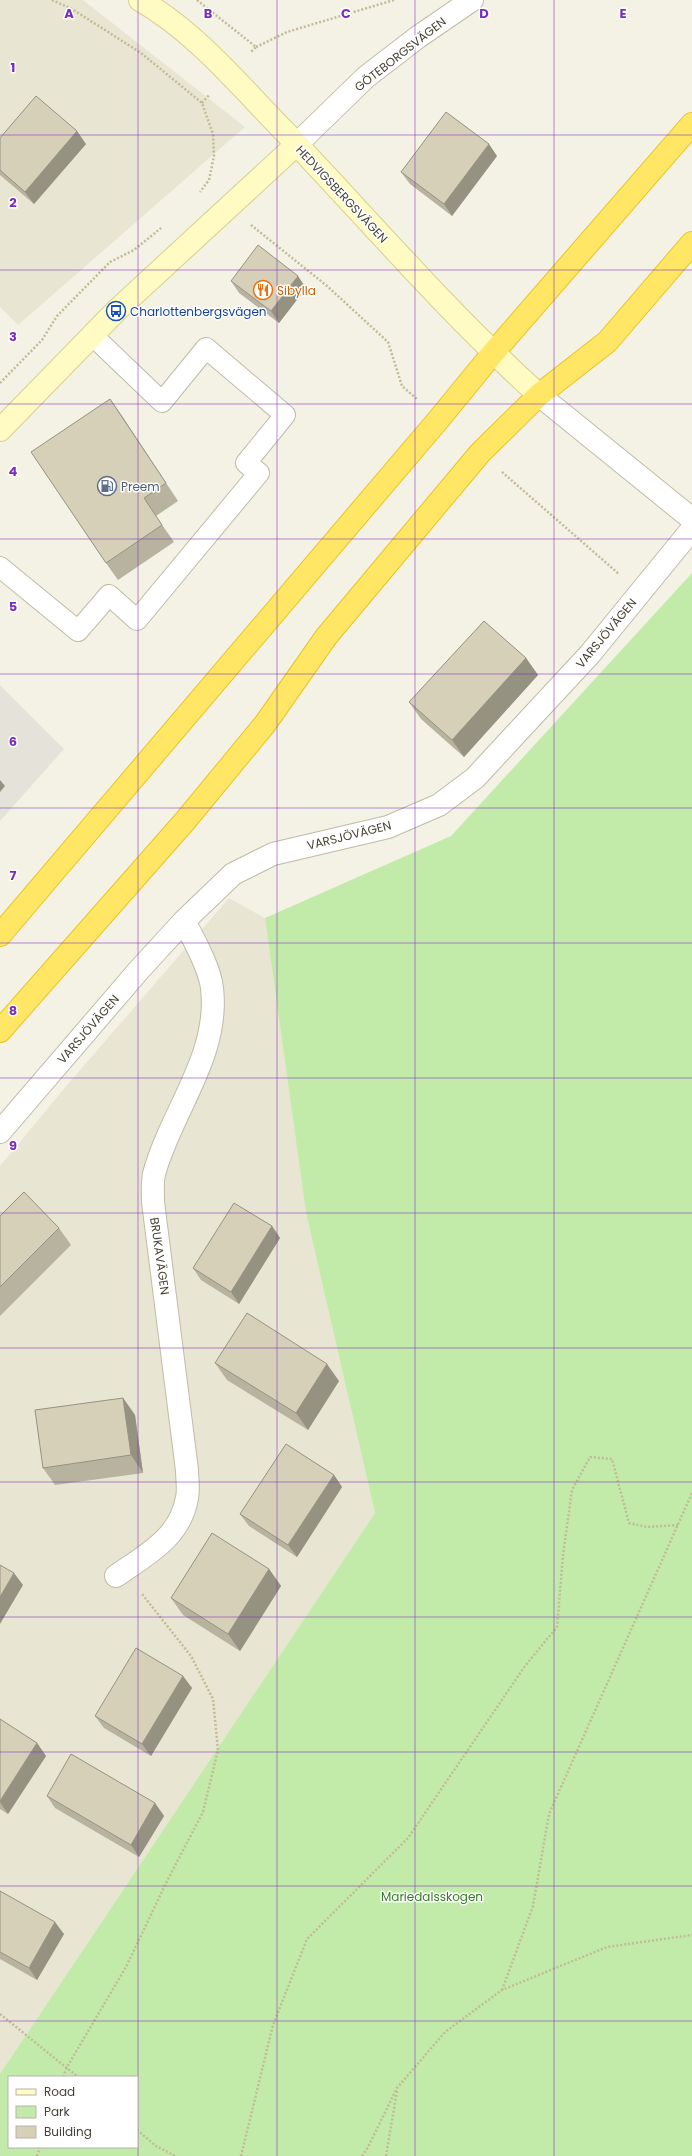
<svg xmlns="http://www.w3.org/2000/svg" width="692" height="2156" viewBox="0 0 692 2156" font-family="Poppins,sans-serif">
	<rect width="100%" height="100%" fill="#f4f2e4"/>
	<path fill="#e8e5d2" d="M0,0H83L245,127L18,325L0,307Z
		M229,898L265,918L306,1213L375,1513L0,2074V1166L68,1084Z"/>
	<path fill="#e5e2da" d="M0,685L64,749L0,821Z"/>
	<path fill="#c2ebaa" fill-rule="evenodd" d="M692,573V2156H0V2074L375,1513L306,1213L265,918L451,836ZM9,2077H137V2147H9Z"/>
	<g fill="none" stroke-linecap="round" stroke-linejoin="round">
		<defs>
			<path id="lane" d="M0,567L78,631L109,595L137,620L259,473L246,463L285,415L206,348L162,402L92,335"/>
			<path id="street" d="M296,145L366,77L418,37L472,0
				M539,395L692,519
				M0,1132L139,970L184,921L233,874L273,854L388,827L439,805L475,778L590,654L692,529
				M116,1576C147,1554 180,1538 187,1498C189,1489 187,1479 187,1470L153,1202C153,1193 152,1183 154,1174C171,1111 220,1056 212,988C210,968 193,938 184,921"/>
			<path id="secondary" d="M140,0C196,32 240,86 285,132C369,220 448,313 539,395
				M0,430L116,311L296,145"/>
			<path id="highway" d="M0,935L439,419L493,353L692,124
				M0,1031L185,821L265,724L326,637L480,453L539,395L607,342L692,243"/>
		</defs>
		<use href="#lane" stroke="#c0bba6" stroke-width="22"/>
		<use href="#street" stroke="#c0bba6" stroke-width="24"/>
		<use href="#secondary" stroke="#d6d190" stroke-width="24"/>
		<use href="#highway" stroke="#e9c329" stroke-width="24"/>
		<path stroke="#c2bb97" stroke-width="2.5" stroke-dasharray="2 2" stroke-linecap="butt" d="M52,0L72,9L141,53L202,103L213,134L214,156L209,180L200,192
			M197,0L256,47L250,53
			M256,47L287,32L394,0
			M202,103L210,94
			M251,225L327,286L388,342L402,386L418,400
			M0,383L42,340L57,316L110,262L134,250L161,228
			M502,472L619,574
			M502,1990L533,1906L549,1814L692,1493
			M0,2014L78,2077
			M63,2077L67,2067L126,1967L167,1881L203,1812L218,1750L213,1699L191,1656L142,1594
			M137,2130L156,2146L175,2156
			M37,2156L40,2147
			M241,2156L273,2025L307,1939L408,1838L525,1666L557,1627L563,1555L572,1490L590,1457L612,1459L629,1523L647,1527L678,1525
			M362,2156L367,2149L397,2088L445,2032L502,1990L607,1947L692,1935
			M386,2156L397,2091"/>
		<use href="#lane" stroke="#fff" stroke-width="20"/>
		<use href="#street" stroke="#fff" stroke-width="22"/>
		<use href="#secondary" stroke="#fffbc3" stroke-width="22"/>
		<use href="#highway" stroke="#ffe664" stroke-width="22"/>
	</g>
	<path fill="#b8b39f" d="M0,138L86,144L34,204L0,175Z
		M497,156L452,216L410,184L401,172Z
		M231,281L306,288L279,323L239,293Z
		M110,399L178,501L156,516L174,542L118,580L106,563Z
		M526,658L538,675L464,757L421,719L409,702Z
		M0,1216L59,1228L71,1245L0,1316Z
		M272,1226L280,1238L239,1304L201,1280L193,1268Z
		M215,1363L339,1381L308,1430L227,1380Z
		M123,1398L135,1415L143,1473L55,1485L43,1468Z
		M334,1475L342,1487L297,1557L249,1526L240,1514Z
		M269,1569L281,1586L240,1651L183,1615L171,1598Z
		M183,1676L192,1688L151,1756L104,1728L95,1716Z
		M0,1719L37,1743L46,1756L8,1814L0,1809Z
		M47,1796L155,1803L164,1816L139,1857L55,1808Z
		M0,1891L64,1934L37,1980L0,1959Z"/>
	<path fill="#969282" d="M77,131L86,144L34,204L25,192Z
		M489,144L497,156L452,216L444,204Z
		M298,276L306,288L279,323L271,311Z
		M110,399L122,416L178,501Z
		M526,658L538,675L464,757L452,740Z
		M0,780L5,786L0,792Z
		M272,1226L280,1238L239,1304L231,1292Z
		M327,1364L339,1381L308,1430L296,1413Z
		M123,1398L135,1415L143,1473L131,1455Z
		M334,1475L342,1487L297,1557L288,1545Z
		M269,1569L281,1586L240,1651L228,1634Z
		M14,1573L23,1585L0,1624V1597Z
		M183,1676L192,1688L151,1756L142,1744Z
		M37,1743L46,1756L8,1814L0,1802V1801Z
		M155,1803L164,1816L139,1857L131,1845Z
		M55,1922L64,1934L37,1980L29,1968Z"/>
	<path fill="#d6d0b9" stroke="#969282" d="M36,96L77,131L25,192L0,170V138Z
		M446,112L489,144L444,204L401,172Z
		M258,245L298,276L271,311L231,281Z
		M110,399L166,483L144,498L162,525L106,563L31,452Z
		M484,621L526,658L452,740L409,702Z
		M24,1192L59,1228L0,1287V1216Z
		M234,1203L272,1226L231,1292L193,1268Z
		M247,1313L327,1364L296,1413L215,1363Z
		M123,1398L131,1455L43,1468L35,1410Z
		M286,1444L334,1475L288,1545L240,1514Z
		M212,1533L269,1569L228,1634L171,1598Z
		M0,1565L14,1573L0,1597Z
		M136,1648L183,1676L142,1744L95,1716Z
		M0,1719L37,1743L0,1801Z
		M71,1754L155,1803L131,1845L47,1796Z
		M0,1891L55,1922L29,1968L0,1952Z"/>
	<path fill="none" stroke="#7b2cbf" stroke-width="1" stroke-opacity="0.55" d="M138,0V2156M277,0V2156M415,0V2156M554,0V2156M0,135H692M0,270H692M0,404H692M0,539H692M0,674H692M0,808H692M0,943H692M0,1078H692M0,1213H692M0,1348H692M0,1482H692M0,1617H692M0,1752H692M0,1886H692M0,2021H692"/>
	<defs>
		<symbol id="restaurant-ring" viewBox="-11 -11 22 22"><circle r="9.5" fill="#fff" stroke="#e8710a" stroke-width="1.5"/><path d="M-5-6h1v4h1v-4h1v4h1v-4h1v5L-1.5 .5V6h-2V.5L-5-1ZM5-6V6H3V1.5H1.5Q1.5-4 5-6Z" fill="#e8710a"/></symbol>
		<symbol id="bus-ring" viewBox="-11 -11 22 22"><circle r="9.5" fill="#fff" stroke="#1a4fb4" stroke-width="1.5"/><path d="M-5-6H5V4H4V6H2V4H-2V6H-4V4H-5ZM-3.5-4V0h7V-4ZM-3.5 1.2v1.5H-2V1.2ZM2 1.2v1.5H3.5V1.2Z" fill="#1a4fb4"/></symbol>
		<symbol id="fuel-ring" viewBox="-11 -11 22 22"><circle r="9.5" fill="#fff" stroke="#5c6f8a" stroke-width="1.5"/><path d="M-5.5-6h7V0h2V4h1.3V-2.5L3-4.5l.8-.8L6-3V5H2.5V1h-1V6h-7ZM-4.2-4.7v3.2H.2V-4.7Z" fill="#5c6f8a"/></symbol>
	</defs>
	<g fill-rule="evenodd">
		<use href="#restaurant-ring" x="252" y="279" width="22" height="22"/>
		<use href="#bus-ring" x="105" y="300" width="22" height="22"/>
		<use href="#fuel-ring" x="96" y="475" width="22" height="22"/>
	</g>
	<g text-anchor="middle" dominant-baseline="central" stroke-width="3" stroke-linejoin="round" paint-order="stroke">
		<g font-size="12" fill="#464234" stroke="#fff">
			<text transform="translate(400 54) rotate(-38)">GÖTEBORGSVÄGEN</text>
			<text transform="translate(342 194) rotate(47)">HEDVIGSBERGSVÄGEN</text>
			<text transform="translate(606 633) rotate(-50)">VARSJÖVÄGEN</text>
			<text transform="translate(349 835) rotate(-14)">VARSJÖVÄGEN</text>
			<text transform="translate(88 1029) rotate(-49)">VARSJÖVÄGEN</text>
			<text transform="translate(160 1256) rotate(82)">BRUKAVÄGEN</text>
		</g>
		<g font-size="12" fill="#c56008" stroke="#fff" text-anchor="start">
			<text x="277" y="290">Sibylla</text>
		</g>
		<g font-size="12" fill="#164399" stroke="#fff" text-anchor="start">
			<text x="130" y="311">Charlottenbergsvägen</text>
		</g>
		<g font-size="12" fill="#4e5e75" stroke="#fff" text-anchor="start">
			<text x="121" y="486">Preem</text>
		</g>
		<g font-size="12" fill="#357c23" stroke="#fff">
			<text x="432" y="1896">Mariedalsskogen</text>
		</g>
	</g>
	<g font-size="13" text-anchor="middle" font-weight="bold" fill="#7b2cbf" stroke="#fff" stroke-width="3" stroke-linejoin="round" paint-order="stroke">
		<text x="69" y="18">A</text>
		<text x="208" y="18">B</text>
		<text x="346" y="18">C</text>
		<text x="484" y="18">D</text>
		<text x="623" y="18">E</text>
		<text x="13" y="72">1</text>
		<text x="13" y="207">2</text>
		<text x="13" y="341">3</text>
		<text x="13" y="476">4</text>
		<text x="13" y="611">5</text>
		<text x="13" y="746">6</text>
		<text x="13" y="880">7</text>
		<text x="13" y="1015">8</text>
		<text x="13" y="1150">9</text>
	</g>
	<rect x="8" y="2076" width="130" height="72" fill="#ffffff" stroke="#b5b3ae"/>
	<rect x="16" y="2089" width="20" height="6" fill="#fffbc3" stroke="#b5b3ae"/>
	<text x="44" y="2096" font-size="12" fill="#464234">Road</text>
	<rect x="16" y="2106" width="20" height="12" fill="#c2ebaa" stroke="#b5b3ae"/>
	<text x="44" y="2116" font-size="12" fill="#464234">Park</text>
	<rect x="16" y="2126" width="20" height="12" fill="#d6d0b9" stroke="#b5b3ae"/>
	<text x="44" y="2136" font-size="12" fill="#464234">Building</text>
</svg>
